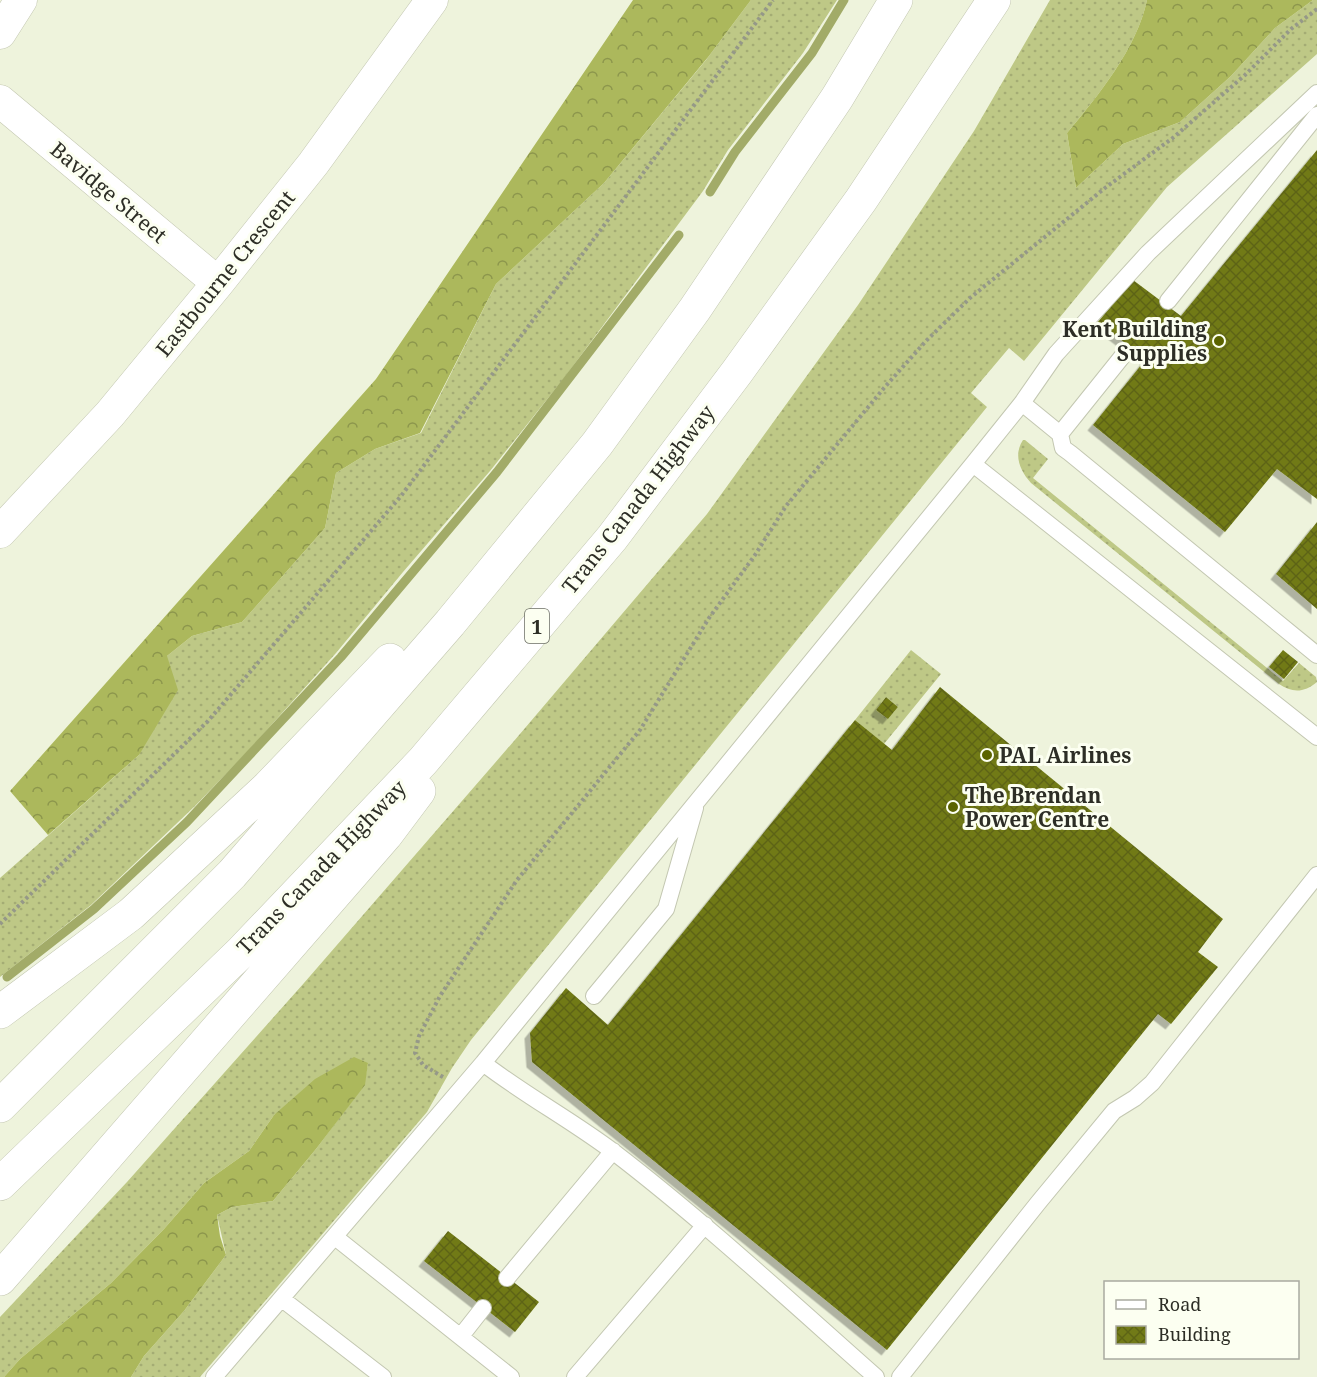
<svg xmlns="http://www.w3.org/2000/svg" width="1317" height="1377" viewBox="0 0 1317 1377" font-family="'Noto Serif',serif">
	<defs>
		<pattern id="grass-dots" width="8" height="8" patternUnits="userSpaceOnUse" patternTransform="scale(1.5)"><rect width="8" height="8" fill="#bec886"/><path d="M2 2h.1M6 6h.1" fill="none" stroke="#a4ac74" stroke-width="1.8" stroke-linecap="round"/></pattern>
		<pattern id="forest-crowns" width="20" height="18" patternUnits="userSpaceOnUse" patternTransform="scale(1.5)"><rect width="20" height="18" fill="#acb85c"/><path d="M2 6a3 3 0 1 1 6 0M12 15a3 3 0 1 1 6 0" fill="none" stroke="#8c964c"/></pattern>
		<pattern id="building-cross-hatch" width="8" height="8" patternUnits="userSpaceOnUse" patternTransform="scale(1.5)"><rect width="8" height="8" fill="#717a17"/><path d="M0 0l8 8M0 8l8-8" fill="none" stroke="#5d6415"/></pattern>
		<filter id="shadow"><feDropShadow dx="-5.5" dy="5.5" stdDeviation="0" flood-color="#0004"/></filter>
	</defs>
	<rect width="100%" height="100%" fill="#eef3dc"/>
	<path fill="url(#grass-dots)" fill-rule="evenodd" d="M751,0H837L803,53L728,150L703,191L564,378L490,471L403,572L336,653L247,752L195,806L91,905L0,977V878L139,755L167,656L192,636L242,622L325,528L336,473L375,449L421,433L496,284L604,183L706,60Z
		M1050,0H1147C1137,48 1098,96 1067,133L1076,188L1123,144L1180,122L1231,76L1275,28L1313,0H1317V54L1167,187L1024,361L1009,348L971,393L987,407L471,1040L452,1068L427,1112L200,1377H131L144,1356L184,1311L226,1255L217,1215L232,1207L273,1201L316,1149L364,1085L368,1063L274,1115L249,1151L204,1183L164,1229L111,1283L20,1359L4,1377H0V1317L127,1182L304,983L514,741L707,514L858,305L974,131Z
		M1023,440H1025L1048,459L1033,478L1283,681L1299,663L1316,677L1317,682C1304,693 1292,693 1279,684L1031,483C1020,471 1013,455 1023,440Z
		M911,650L941,674L884,744L855,720ZM886,697L898,707L888,719L876,710Z"/>
	<path fill="url(#forest-crowns)" d="M633,0H751L709,56L604,183L496,284L420,433L375,449L336,473L325,528L242,622L192,636L167,656L178,690L139,755L48,835L10,791L376,379Z
		M1147,0H1313L1275,28L1231,76L1180,122L1123,144L1076,188L1067,133C1098,96 1137,48 1147,0Z
		M354,1057L368,1063L365,1085L316,1149L273,1201L232,1207L217,1215L220,1236L226,1255L184,1311L144,1356L131,1377H4L20,1359L111,1283L164,1229L204,1183L249,1151L274,1115L315,1079Z"/>
	<g fill="none" stroke-linecap="round" stroke-linejoin="round">
		<path stroke="#a2ab68" stroke-width="9" d="M710,192L735,152L812,53L844,0
			M7,977L94,909L187,822L341,657L497,472L679,235"/>
	</g>
	<path fill="url(#building-cross-hatch)" filter="url(#shadow)" d="M1317,150V499L1277,469L1225,532L1093,425L1146,359L1098,322L1133,280L1181,316Z
		M1317,522V609L1276,574Z
		M1283,650L1298,662L1284,679L1269,667Z
		M940,687L1223,919L1198,952L1218,967L1171,1024L1158,1014L887,1350L532,1062L530,1033L566,988L608,1025L855,720L892,750Z
		M886,697L898,707L888,719L876,710Z
		M448,1231L539,1302L515,1332L424,1261Z"/>
	<g fill="none" stroke-linecap="round" stroke-linejoin="round">
		<defs>
			<path id="lane" d="M1168,301L1317,115
				M1022,403L1060,434L1063,448L1070,453L1317,655
				M1060,434L1125,353
				M973,464L1317,737
				M594,996L666,909L695,808
				M483,1063C526,1096 573,1121 615,1153C706,1223 790,1301 876,1377
				M335,1237L511,1377
				M507,1278L613,1151
				M282,1299L383,1377
				M461,1336L483,1308
				M214,1377L483,1063L973,464L1022,403L1056,354L1148,253L1317,93
				M575,1377L705,1225
				M900,1377L1038,1203L1114,1111L1135,1098L1152,1083L1317,875"/>
			<path id="street" d="M0,33L21,0
				M0,101L218,283
				M0,532L110,414L218,283L313,164L432,0"/>
			<path id="highway" d="M0,1012L131,914L268,787L390,660
				M0,1106L232,874L450,623L597,444L695,309L837,98L896,0
				M0,1184L241,952L423,761L612,538L737,372L861,200L994,0
				M0,1279L386,835L419,791"/>
		</defs>
		<use href="#lane" stroke="#c3c7b1" stroke-width="18"/>
		<use href="#street" stroke="#c3c7b1" stroke-width="33"/>
		<use href="#highway" stroke="#c3c7b1" stroke-width="34"/>
		<path stroke="#959888" stroke-width="4" stroke-dasharray="3 3" stroke-linecap="butt" d="M0,924L208,721L401,496L773,0
			M443,1077L423,1065L415,1053L419,1036L440,996L517,880L640,730L709,618L755,555L786,506L884,388L926,341L970,298L1105,188L1174,137L1245,75L1291,29L1317,9"/>
		<use href="#lane" stroke="#fff" stroke-width="16"/>
		<use href="#street" stroke="#fff" stroke-width="32"/>
		<use href="#highway" stroke="#fff" stroke-width="33"/>
	</g>
	<g fill="#5b6300" stroke="#fcfff1" stroke-width="2">
		<circle cx="1219" cy="341" r="6"/>
		<circle cx="987" cy="755" r="6"/>
		<circle cx="953" cy="807" r="6"/>
	</g>
	<g text-anchor="middle" dominant-baseline="central" stroke-width="6" stroke-linejoin="round" paint-order="stroke">
		<rect fill="#fcfff1" stroke="#6b6d63" stroke-width="1.5" x="525" y="609" width="24" height="34" rx="4.5"/>
		<g font-size="20" font-weight="bold" fill="#2d2e26">
			<text x="537" y="626">1</text>
		</g>
		<g font-size="21" fill="#2d2e26" stroke="#fcfff1">
			<text transform="translate(109 192) rotate(40)">Bavidge Street</text>
			<text transform="translate(225 273) rotate(-51)">Eastbourne Crescent</text>
			<text transform="translate(638 499) rotate(-52)">Trans Canada Highway</text>
			<text transform="translate(321 867) rotate(-46)">Trans Canada Highway</text>
		</g>
		<g font-size="21" font-weight="bold" fill="#2d2e26" stroke="#fcfff1" text-anchor="start">
			<text x="1207" y="329" text-anchor="end">Kent Building<tspan x="1207" dy="24">Supplies</tspan></text>
			<text x="999" y="755">PAL Airlines</text>
			<text x="965" y="795">The Brendan<tspan x="965" dy="24">Power Centre</tspan></text>
		</g>
	</g>
	<rect x="1104" y="1281" width="195" height="78" fill="#fcfff1" stroke="#a9aba0" stroke-width="1.5"/>
	<rect x="1116" y="1300" width="30" height="9" fill="#ffffff" stroke="#a9aba0" stroke-width="1.5"/>
	<text x="1158" y="1311" font-size="18" fill="#2d2e26">Road</text>
	<rect x="1116" y="1326" width="30" height="18" fill="url(#building-cross-hatch)" stroke="#a9aba0" stroke-width="1.5"/>
	<text x="1158" y="1341" font-size="18" fill="#2d2e26">Building</text>
</svg>
